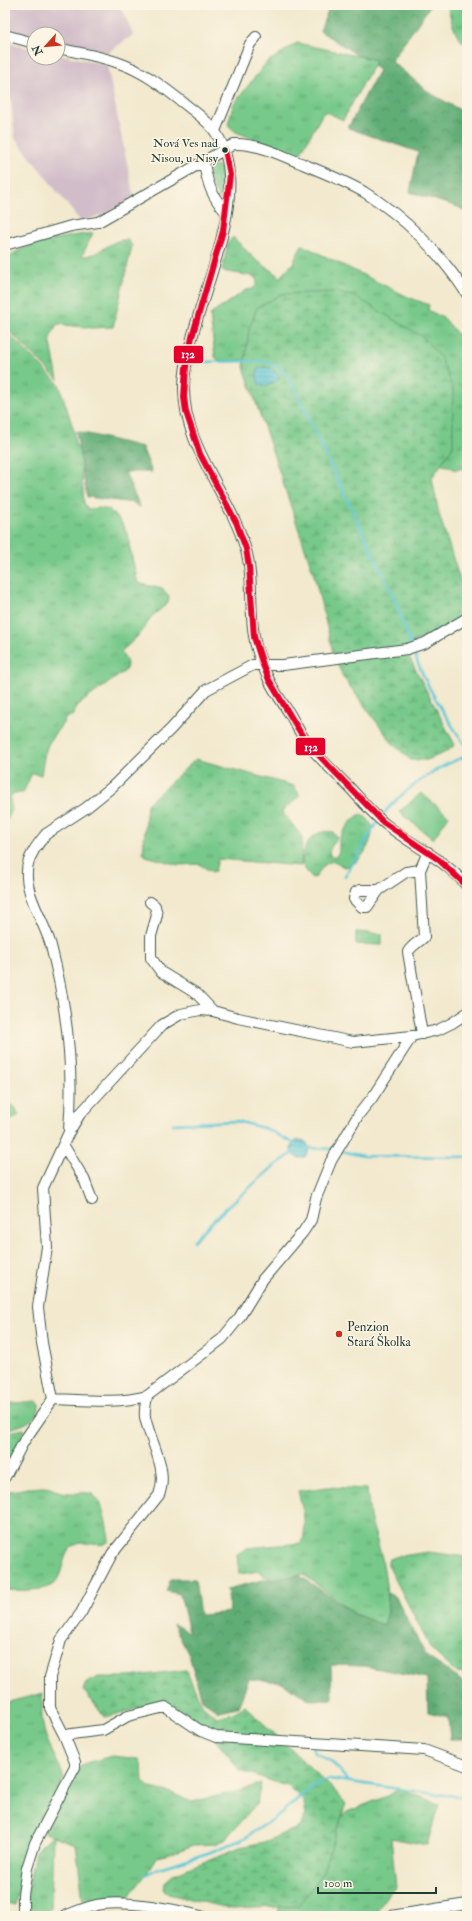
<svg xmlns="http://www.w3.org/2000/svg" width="472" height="1921" viewBox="0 0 472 1921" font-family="'IM FELL Double Pica',serif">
	<defs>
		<pattern id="grass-tufts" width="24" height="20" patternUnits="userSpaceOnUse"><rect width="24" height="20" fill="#77c98a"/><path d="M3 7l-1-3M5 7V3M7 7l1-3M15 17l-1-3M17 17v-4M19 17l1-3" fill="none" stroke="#61a472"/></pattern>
		<pattern id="forest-crowns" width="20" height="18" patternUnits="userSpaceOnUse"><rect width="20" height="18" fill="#61ad76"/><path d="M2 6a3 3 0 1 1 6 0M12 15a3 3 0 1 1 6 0" fill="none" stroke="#4f8e62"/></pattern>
		<pattern id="wetland-marsh" width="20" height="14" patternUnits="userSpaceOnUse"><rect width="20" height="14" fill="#77c98a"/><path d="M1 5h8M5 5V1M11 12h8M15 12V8" fill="none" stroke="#61a472"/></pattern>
		<pattern id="water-rules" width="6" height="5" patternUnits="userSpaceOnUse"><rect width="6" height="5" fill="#5dc7d8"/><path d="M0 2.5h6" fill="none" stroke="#4ca3b0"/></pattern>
	</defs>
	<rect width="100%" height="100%" fill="#fcf5e5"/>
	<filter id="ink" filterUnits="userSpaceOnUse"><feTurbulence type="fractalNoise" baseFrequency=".025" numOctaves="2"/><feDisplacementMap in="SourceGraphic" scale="8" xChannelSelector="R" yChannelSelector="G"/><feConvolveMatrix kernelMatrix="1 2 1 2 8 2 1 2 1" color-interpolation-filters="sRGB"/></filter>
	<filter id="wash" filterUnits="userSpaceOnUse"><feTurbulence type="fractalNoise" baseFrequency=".012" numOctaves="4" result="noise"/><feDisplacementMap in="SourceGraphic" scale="16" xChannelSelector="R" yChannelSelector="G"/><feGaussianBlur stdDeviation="0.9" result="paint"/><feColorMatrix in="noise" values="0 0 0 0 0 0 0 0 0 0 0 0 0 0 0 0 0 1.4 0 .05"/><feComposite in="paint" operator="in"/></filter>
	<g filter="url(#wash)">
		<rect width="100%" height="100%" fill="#f2e9ce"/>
		<path fill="#d1bdc9" d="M5,5H117L124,13L133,35L107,53L58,40V34L34,35L10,30L6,43L34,49V58H58V54L107,65L134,198L108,212L81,222L15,138L5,43Z"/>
		<path fill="url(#grass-tufts)" stroke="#4b835f" d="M448,5H467V46C455,37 450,19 448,5Z
			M297,43L376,60L343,120L326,112L323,113L299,156L236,132L228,125L233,105L266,63Z
			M216,165L224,170L226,177L223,202L215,192L208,170Z
			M93,233L82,256C98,258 110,238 128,240L132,246L113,327L92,328L57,324L50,338L58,380L5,327V258C30,242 64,237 93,233Z
			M233,237L255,259L280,277L293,263L302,245L408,297L429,305L428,310L445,319L467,346V465L465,468L456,470L448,466L436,464L330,370L247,360L219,361L215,357L210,315L246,290L253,289L257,284L256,278L252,276L222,271L228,243Z
			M5,330L59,384L74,431L75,443L80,451L84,503L88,509L100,508L110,510L120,520L129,537V545L138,583L162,589L169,597L168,603L151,617L142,632L121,652C126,658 129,664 125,671L78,705L73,715L66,718C62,727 54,733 50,741C44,751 43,764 41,775L32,773L23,793H14L9,797C13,806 11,815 5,823Z
			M196,759L294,786L300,796L282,811L302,837L301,866L218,859L215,871L212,872L199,864L178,865L146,856L143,853L147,804Z
			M361,814L368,819L373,827C372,842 362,863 346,867C342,867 341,865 338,863C328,857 320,870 316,877L312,878L302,865C302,847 312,828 333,832L337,838C334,845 326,849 331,857H336L339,851V839C345,829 350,820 361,814Z
			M5,1102L15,1107L19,1115L5,1124Z
			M35,1401L39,1404C40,1422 19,1426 5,1430V1404Z
			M24,1429L25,1432L5,1467V1433Z
			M328,1487L367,1489L370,1517L382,1558L386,1584L388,1611L384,1626L355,1614L303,1574C286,1576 271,1587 260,1571L239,1574L237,1554L247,1548L302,1543C308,1526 302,1508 298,1491Z
			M28,1488C34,1488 45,1486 50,1488C56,1491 64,1493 71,1493C78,1494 85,1491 92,1494C102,1498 108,1529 109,1540L108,1542C98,1549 86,1539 75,1545C59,1553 66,1581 48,1587C34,1592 19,1589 5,1591V1492Z
			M428,1552L467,1557V1674L457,1673L431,1649L388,1565V1560L395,1557Z
			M43,1693C42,1703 41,1714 43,1725C46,1744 58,1760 64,1778L28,1850L15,1905L9,1904L5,1900V1703Z
			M112,1756L139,1759L142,1766L143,1781L150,1788L169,1792L192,1802L243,1790L261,1783L257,1803L225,1839L215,1844L194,1845L166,1855L156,1857L147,1873L128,1898L124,1899L83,1901L76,1844L53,1836L51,1908L45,1916H23L35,1851L52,1836L44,1832L58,1804L76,1777L79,1768L86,1763Z
			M399,1789L439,1804L427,1845L391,1838L396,1888L387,1895L375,1915L277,1916L293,1858L347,1812L387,1796Z"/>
		<path fill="url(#forest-crowns)" stroke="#407555" d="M330,5H431L391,61L430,93L467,114V212L458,207L410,192L418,152L348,128L379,70L373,66L376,60L357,55L320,31Z
			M76,431L142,447L152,472H125L140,507L133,503L87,497Z
			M299,1575L355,1614L384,1626L388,1611L387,1593L396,1597L426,1656L458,1678L467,1686V1739H450L448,1717L428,1712L427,1678L364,1666L331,1665L332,1699L311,1700L280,1682L249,1679L238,1707L218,1711L202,1700L189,1655L173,1624L189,1632L180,1594L166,1591L171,1579H195L200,1615L230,1612L227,1589L263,1580H272Z"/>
		<path fill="url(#wetland-marsh)" stroke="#4b835f" fill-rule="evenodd" d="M334,292L356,297L423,337L441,358L453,389V446L432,478L439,514L467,602V617L438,632L414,642L408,655L455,745L444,753L427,760H411L393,744L343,677L334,656L314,575L244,367L249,329L257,308L282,294ZM271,368L280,377C275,383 267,388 259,385Z
			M186,1670L202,1705L217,1717L233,1713L245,1706L336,1792L346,1804L323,1872L299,1906L233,1909L168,1894L163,1888L164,1883L174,1874L240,1847L264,1842L299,1827L306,1815L304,1802L289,1787L240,1770L212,1736L183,1711L162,1703L105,1717L83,1690L85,1684L98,1677H128Z"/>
		<path fill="#77c98a" stroke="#4b835f" d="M421,793L449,816L433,839L399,812Z
			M356,932L382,934V945L356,944Z"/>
		<path fill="url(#water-rules)" stroke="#3e8286" d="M264,367L271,368L280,377C275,383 266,388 259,385L257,377L258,368Z
			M291 1149a9 9 0 1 1 18 0a9 9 0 1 1-18 0Z"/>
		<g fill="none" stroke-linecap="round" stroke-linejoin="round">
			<path stroke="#5dc7d8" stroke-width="2.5" d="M192,362L266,361L279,367L289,377L396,602L411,646
				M413,650C425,686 446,717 467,748
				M381,817C399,793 438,765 467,756
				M345,876L378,821
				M173,1124L237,1121L267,1129L295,1144
				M305,1148L334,1149
				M341,1151L363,1156L467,1157
				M193,1241L224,1210L272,1168L295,1151
				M313,1746L315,1753L332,1762L349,1782
				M145,1875L159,1868L208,1853L241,1840L275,1818L313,1786L330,1779L434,1794L467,1797"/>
		</g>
	</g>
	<g filter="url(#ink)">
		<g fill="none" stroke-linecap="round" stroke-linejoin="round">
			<defs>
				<path id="minor" d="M5,35L34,43
					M58,48C78,53 100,56 119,63C146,72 168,91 190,108C199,115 210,123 216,133C259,199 185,313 184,387C183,446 229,493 245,547C254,575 249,606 254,636C256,650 263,667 269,680C275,693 284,704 291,716C296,725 301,735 307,743C320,759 336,774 351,789C361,800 372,813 384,823C411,845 444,858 467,886
					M215,131L250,44L256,37
					M204,162C207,183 212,197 226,212
					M5,245L71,226L98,222L234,144C256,143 278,154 298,162C320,171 343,180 364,192C405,217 441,254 467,294
					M379,890L367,907H362L354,899L356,892L360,890H379L406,872L420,870
					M150,902L155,906L157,915L151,936V958L161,972L197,994L213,1011
					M422,1034L408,952C412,945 418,943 424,937L420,870L428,852
					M69,1130C74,1068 67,1007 51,946C45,923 25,895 27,871C27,857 38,844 46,834L86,808L112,787L171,729L206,690L253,665H283L407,649L425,643L467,618
					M64,1146L84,1179L92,1200
					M53,1399C84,1400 117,1404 147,1396L222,1339L239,1318L263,1279L303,1232L311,1220L316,1198L331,1161L359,1114L372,1098L412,1036
					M5,1477L24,1441L53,1399L42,1343L38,1307L47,1247L43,1188L69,1132L80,1114L162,1025L181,1014L200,1010L213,1011L238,1018L353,1042L412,1036L438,1030L452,1023L467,1013
					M64,1735L103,1730L128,1716L165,1707L201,1731L216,1737L424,1750L467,1766
					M23,1916V1895L27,1868L35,1843L75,1767V1762L64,1735L50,1708V1677L59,1647L61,1640L81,1613L112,1554L159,1495C169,1469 150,1442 145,1417C144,1410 146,1403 147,1396
					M65,1916C77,1911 90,1905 103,1904C131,1901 174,1909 201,1916
					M391,1916L467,1904"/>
			</defs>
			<use href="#minor" stroke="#3f574b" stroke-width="12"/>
			<use href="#minor" stroke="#fff" stroke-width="10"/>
			<defs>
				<path id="bus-1" d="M225,150L230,175L223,231L192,337L186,367L184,397L186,412L200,454L236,522L246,549L249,566L254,637L263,665L269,680L306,742L383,822L439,860L467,886"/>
			</defs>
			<use href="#bus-1" stroke="#fcf5e5" stroke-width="9"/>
			<use href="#bus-1" stroke="#e4002b" stroke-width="6"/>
		</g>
	</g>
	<circle fill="#1f3d34" stroke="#fcf5e5" stroke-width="1.5" cx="225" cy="150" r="3.5"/>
	<circle fill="#c8321e" stroke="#fcf5e5" stroke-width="1.5" cx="339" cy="1334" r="4"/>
	<g text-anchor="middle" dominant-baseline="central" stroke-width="3" stroke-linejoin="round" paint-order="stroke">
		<g font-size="12" fill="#1f3d34" stroke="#fcf5e5" text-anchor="end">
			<text x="218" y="143">Nová Ves nad<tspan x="218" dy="15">Nisou, u Nisy</tspan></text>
		</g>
		<g font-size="13" fill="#1f3d34" stroke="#fcf5e5" text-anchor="start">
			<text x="347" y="1327">Penzion<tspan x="347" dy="15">Stará Školka</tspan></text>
		</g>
	</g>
	<g stroke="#fcf5e5" stroke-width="1.5">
		<rect x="173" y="345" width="31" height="19" rx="4" fill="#e4002b"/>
		<rect x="295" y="737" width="31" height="19" rx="4" fill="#e4002b"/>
	</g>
	<g font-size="11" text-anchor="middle" font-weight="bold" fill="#fff">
		<text x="188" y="358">132</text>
		<text x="311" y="751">132</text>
	</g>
	<rect width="472" height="1921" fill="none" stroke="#fcf5e5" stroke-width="20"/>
	<g transform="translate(46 46) rotate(243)"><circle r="19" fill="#fcf5e5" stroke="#a4ab9e"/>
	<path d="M0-3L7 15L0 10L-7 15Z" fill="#c8321e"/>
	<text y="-6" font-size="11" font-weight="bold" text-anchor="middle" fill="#1f3d34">N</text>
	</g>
	<path d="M318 1887v6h118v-6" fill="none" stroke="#1f3d34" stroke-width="2"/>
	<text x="324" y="1887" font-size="12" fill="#1f3d34" stroke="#fcf5e5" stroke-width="3" paint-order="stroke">100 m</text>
</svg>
